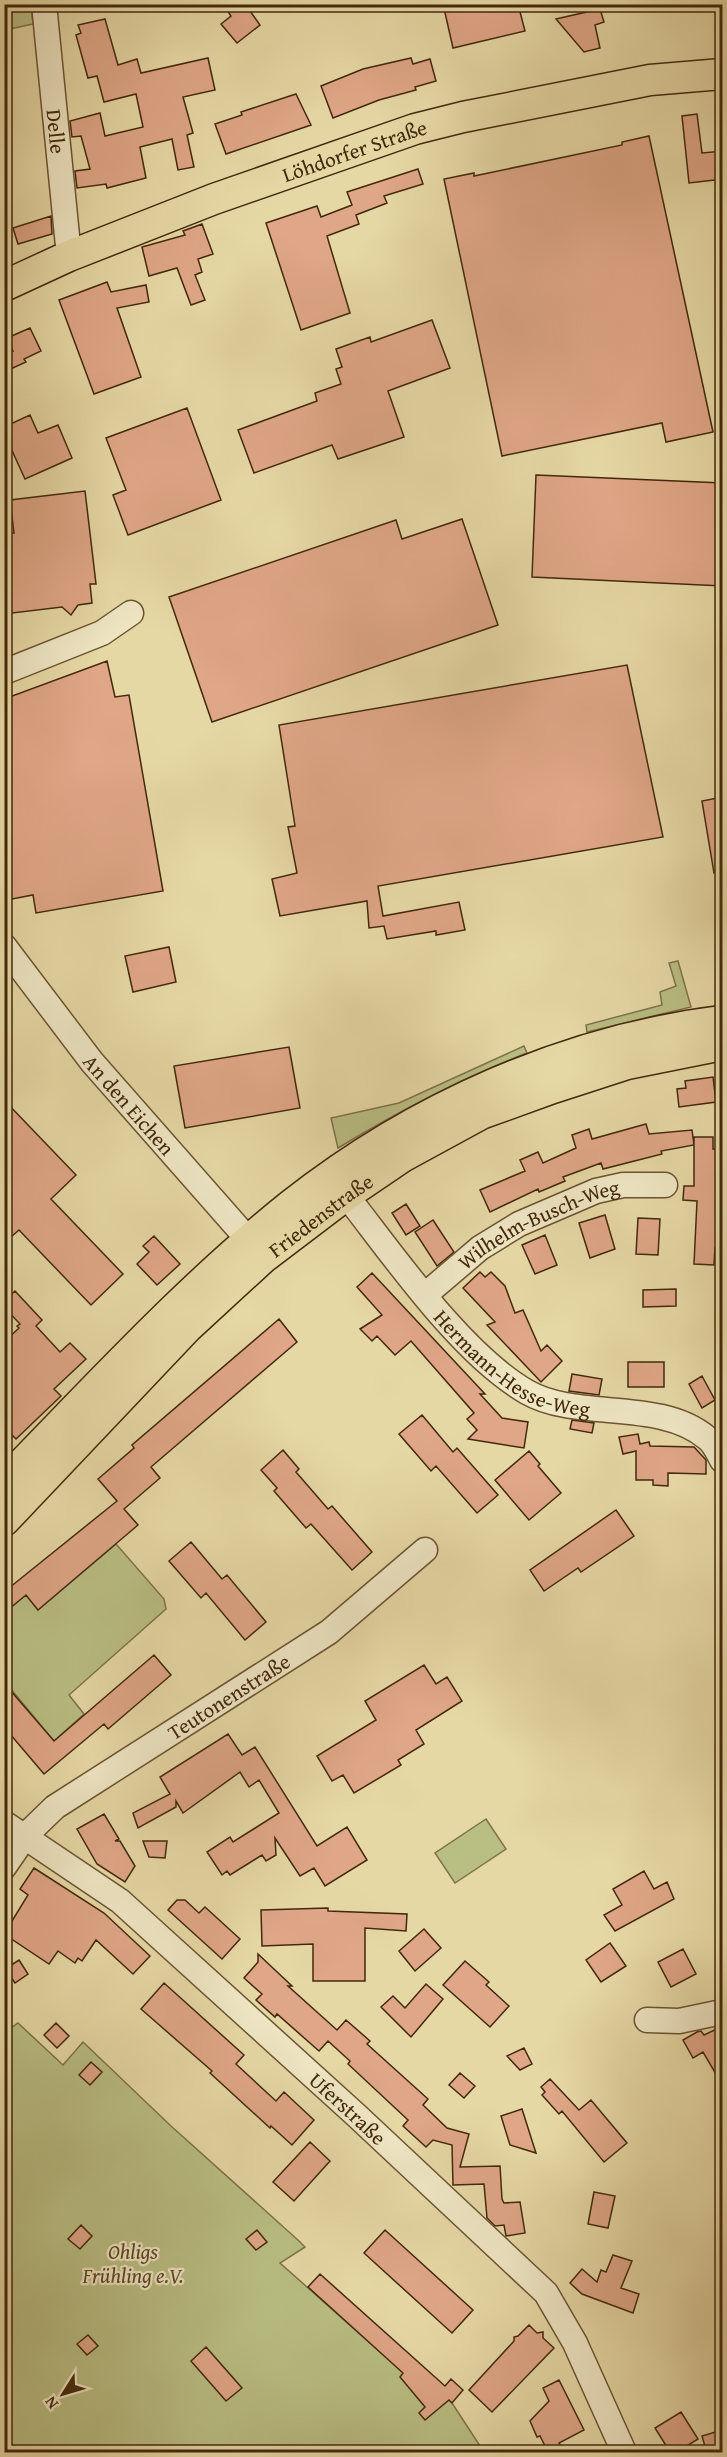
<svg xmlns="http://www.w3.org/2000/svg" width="727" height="2457" viewBox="0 0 727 2457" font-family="'Gentium Book Plus',serif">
	<rect width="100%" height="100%" fill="#e6d8a5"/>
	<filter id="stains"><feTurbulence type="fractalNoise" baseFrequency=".00333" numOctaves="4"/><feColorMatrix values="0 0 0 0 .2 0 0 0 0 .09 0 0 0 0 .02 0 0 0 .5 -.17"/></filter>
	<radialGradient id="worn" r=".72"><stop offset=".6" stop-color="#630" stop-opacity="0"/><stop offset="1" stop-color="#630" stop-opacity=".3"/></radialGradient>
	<path fill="#b9be83" stroke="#7e7348" stroke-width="1.5" d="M5,4L31,5L33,24L5,30Z
		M678,961L691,1007L587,1032L586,1025L662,1005L660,992L676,986L669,963Z
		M524,1046L527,1053C461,1079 399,1111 338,1148L331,1118L399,1103Z
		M116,1544L164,1599L166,1609L69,1695L84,1714L54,1741L5,1682L4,1613L26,1595L38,1610Z
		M486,1819L506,1849L455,1883L435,1853Z
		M18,2023L63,2065L83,2042L171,2126L299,2241L305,2247L280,2263L416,2384L427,2372L452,2403L484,2452H5L4,2033Z"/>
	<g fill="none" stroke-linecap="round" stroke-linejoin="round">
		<path stroke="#758067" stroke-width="5" d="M4,2447L18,2452"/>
	</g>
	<path fill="#dfa687" stroke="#42280c" stroke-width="1.5" d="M223,4H245L260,25L237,43L221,24L231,16Z
		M443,4H518L525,31L453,48Z
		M600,9L604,22L595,25L600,48L584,52L556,19Z
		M105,19L118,65L137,59L141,73L208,58L215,90L183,97L193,133L187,135L194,167L178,170L172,139L140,147L146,178L107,188L106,184L77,188L75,171L90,169L81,136L72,137L70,121L100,113L105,136L143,127L136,94L104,102L97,76L88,78L76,35L81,33L78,25Z
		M411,58L413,64L430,59L436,81L415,87L416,90L379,100L333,118L321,86L363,69Z
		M296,94L311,125L226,154L215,124L242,115L241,112Z
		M697,114L702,153L723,151V179L689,183L682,116Z
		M649,136L713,432L666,442L662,423L502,456L444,179L474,173V176L622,145V142Z
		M418,169L423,184L384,196L387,203L356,215L359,224L327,236L350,313L301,330L266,223L317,206L321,217L352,205L347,192Z
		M51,216L52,234L18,244L13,228Z
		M202,224L213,254L198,259L202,272L195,275L205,300L191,305L177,268L149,276L142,247L185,235L183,231Z
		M107,282L111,292L146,285L149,302L117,308L141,377L94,394L59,300Z
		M432,320L450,368L388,391L404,437L338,459L332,445L254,473L238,430L317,401L315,393L341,384L336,369L342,367L336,349L370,337L371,342Z
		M30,328L41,351L24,359L26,362L4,372V355L13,351L7,338Z
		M187,408L221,500L128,535L113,495L126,490L106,438Z
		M30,415L38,433L58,425L72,458L25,479L4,433V427Z
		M536,475L723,483V586L532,577Z
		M85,491L96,584H90L92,603L78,605L71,615L62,607L4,614V534L14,533L10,500Z
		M462,519L498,625L212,722L169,597L396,520L402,539Z
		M107,661L115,697L129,695L163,891L36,913L33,895L7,900L4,889V767L10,766L4,733V699Z
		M627,665L663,837L378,886L383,916L459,902L465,930L436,935V931L387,939L384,926L369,928L367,901L280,916L272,879L297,873L288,827L295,826L279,725Z
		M723,797V872L714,873L702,801Z
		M169,947L176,982L133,992L125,956Z
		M289,1047L300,1108L185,1128L174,1066Z
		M713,1077L716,1102L679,1107L677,1089L686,1088L685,1081Z
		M4,1100L76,1175L51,1199L123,1274L91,1305L19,1230L4,1243Z
		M646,1124L649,1134L692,1130L694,1145L661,1151L662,1154L603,1169L601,1163L563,1177L565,1181L539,1192L538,1189L490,1212L480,1190L525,1171L520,1160L538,1152L543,1163L576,1148L572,1135L589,1129L592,1139Z
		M694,1137H713V1149L723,1150L719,1172L723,1171V1222L719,1249L715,1248L714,1265L694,1264L697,1201L683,1200L684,1186H694Z
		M406,1204L420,1226L406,1235L392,1213Z
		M605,1215L615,1249L590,1258L579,1223Z
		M638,1218L660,1219L658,1255L636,1254Z
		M433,1220L454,1252L437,1266L415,1232Z
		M545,1235L557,1265L535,1274L522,1245Z
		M154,1236L180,1264L157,1285L137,1264L149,1252L143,1246Z
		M480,1272L485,1277L491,1272L505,1286L515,1313L523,1310L541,1351L547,1345L562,1361L541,1382L487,1325L495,1322L463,1288Z
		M372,1273L485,1394H480L502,1418L528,1422L524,1448L468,1439L477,1430L467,1419L474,1413L411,1341L395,1355L377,1336L372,1341L360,1329L382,1315L357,1287Z
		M676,1289V1306L643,1307V1290Z
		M15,1291L42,1320L36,1326L60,1352L70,1343L86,1359L54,1389L61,1396L16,1439L4,1427V1342L19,1328L17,1326L20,1324L4,1307V1301Z
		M279,1319L297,1342L151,1467L160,1478L124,1509L138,1525L38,1610L26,1595L4,1613V1592L117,1501L98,1479L134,1448L132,1445Z
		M628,1362H664V1387H628Z
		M572,1374L602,1379L599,1395L569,1391Z
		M702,1376L715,1400L702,1408L689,1384Z
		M422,1415L453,1452L457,1448L498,1495L477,1513L436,1466L431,1471L399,1434Z
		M572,1420L594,1423L592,1433L570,1429Z
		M638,1434L640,1444L649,1442L650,1446L694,1447L706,1460V1474L668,1473V1486L653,1485V1480H636V1451L623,1454L619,1437Z
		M283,1450L299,1469L296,1472L328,1509L332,1506L372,1552L352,1570L311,1524L306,1528L274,1491L277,1488L261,1470Z
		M529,1451L540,1464L538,1466L561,1493L529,1520L495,1480Z
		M616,1510L634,1536L581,1572L578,1568L544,1591L530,1570Z
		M191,1542L222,1579L227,1575L266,1622L245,1640L206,1593L201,1598L169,1561Z
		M154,1655L171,1675L108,1729L104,1724L44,1774L4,1727V1683L54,1741Z
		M424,1665L436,1684L447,1677L462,1701L416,1730L424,1744L398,1760L401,1765L354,1793L343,1775L332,1781L317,1756L376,1720L365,1701Z
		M228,1734L242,1755L255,1747L317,1846L347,1827L367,1860L325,1886L314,1868L300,1876L275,1838L276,1855L266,1861L262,1855L230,1875L227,1871L222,1875L207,1852L230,1837L233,1842L279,1813L259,1780L249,1787L240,1772L183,1813L176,1801V1807L138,1828L133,1813L170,1794L160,1777Z
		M104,1814L119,1839L115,1841H120L135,1866L125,1882L97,1864L77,1829Z
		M143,1841H167L165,1858L149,1857Z
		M34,1868L104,1913L150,1956L133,1974L96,1940L82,1961L78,1958L75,1963L58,1951L49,1964L4,1934L28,1895L20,1889Z
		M644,1871L654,1889L667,1882L674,1899L615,1931L604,1915L622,1905L613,1889Z
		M177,1900H185L199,1913L205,1907L240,1939L222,1959L168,1910Z
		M328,1908V1911L407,1914L406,1931L365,1928V1981H313V1944L262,1946L261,1910Z
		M424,1929L441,1948L415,1971L399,1951Z
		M610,1943L626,1966L601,1982L586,1960Z
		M683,1949L696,1974L671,1987L658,1962Z
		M258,1954L292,1986H288L337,2030L346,2020L370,2041L367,2044L428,2099L423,2105L447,2128L469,2134L460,2167L500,2166L502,2199L504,2203L520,2202L525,2233L506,2236L504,2225L495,2226L487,2218L484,2184L453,2185L452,2145L433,2140L426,2147L403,2126L408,2120L348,2064L350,2061L328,2041L319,2051L277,2014L275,2017L256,2000L262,1994L244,1978L258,1962Z
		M19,1960L28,1974L15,1983L5,1969Z
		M465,1961L489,1982L486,1985L509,2006L490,2027L443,1985Z
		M164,1983L244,2055L236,2064L276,2101L284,2092L314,2120L292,2145L271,2126L270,2128L210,2073L212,2071L141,2009Z
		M426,1984L443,1999L411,2037L381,2007L393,1996L405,2008Z
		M56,2023L69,2036L57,2048L44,2035Z
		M723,2026V2086L703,2052L693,2058L683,2040L697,2032L701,2031L704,2035Z
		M524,2048L532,2064L520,2070L507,2056Z
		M91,2062L102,2072L90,2085L79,2075Z
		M460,2073L475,2086L464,2098L449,2085Z
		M550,2079L579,2110L591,2100L627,2143L604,2162L562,2111L559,2114L542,2095L545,2092L541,2087Z
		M522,2109L536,2153L510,2145L501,2116Z
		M310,2142L330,2161L294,2201L273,2182Z
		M594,2192L615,2196L608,2228L588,2224Z
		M81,2225L92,2236L80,2249L68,2239Z
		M257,2230L267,2242L256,2250L246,2239Z
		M385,2230L473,2310L452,2333L364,2253Z
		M613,2255L632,2261L621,2288L639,2294L633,2313L582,2294L570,2283L582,2269L597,2282L601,2270L606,2272Z
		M320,2274L445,2386L451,2379L463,2390L452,2403L449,2400L425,2420L419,2413L425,2407L400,2377L403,2373L308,2287Z
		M529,2325L537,2333L543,2332V2338L554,2348L492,2412L469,2390L514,2341V2337L518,2336Z
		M88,2335L98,2346L87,2355L77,2344Z
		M206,2347L242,2388L226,2401L191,2361Z
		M559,2380L584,2430L559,2443L565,2452H548L540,2436L537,2437L530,2421L549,2401L543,2388Z
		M681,2412L698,2439L677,2452H670L655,2428Z
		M719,2431L722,2445L706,2450L702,2436Z"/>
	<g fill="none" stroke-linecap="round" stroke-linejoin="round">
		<defs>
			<g id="minor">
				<path id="s1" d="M44,4L69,256"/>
				<path d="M4,672L102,633L131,613"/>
				<path id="s2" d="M4,946L92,1062L260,1253"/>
				<path id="s3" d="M346,1195C393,1255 461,1354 527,1392C577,1421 660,1398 707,1438C714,1443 718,1453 722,1460"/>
				<path id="s4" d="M425,1295L480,1248L519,1224L596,1191L623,1185H665"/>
				<path id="s5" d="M4,1823L120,1901L356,2115L546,2293L575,2343L624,2452"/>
				<path id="s6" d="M4,1867L26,1835L55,1807L329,1632L425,1550"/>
				<path d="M647,2020L679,2021L722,2012"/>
			</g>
			<g id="major">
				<path id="s7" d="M4,286L69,256L214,199L415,129L463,117L650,80L722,74"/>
				<path d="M4,1482C97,1387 187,1288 291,1205C414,1108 566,1040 722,1021"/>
				<path id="s8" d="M4,1521L188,1327L263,1258L346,1195L402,1157L481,1114L553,1088L627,1064L722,1045"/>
			</g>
		</defs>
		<use href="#minor" stroke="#6b5432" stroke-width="27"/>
		<use href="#major" stroke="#42280c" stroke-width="33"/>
		<use href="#minor" stroke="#efe6c4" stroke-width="24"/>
		<use href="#major" stroke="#e6d8a5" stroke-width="30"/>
	</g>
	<g text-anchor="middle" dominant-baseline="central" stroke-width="4.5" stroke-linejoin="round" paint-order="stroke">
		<g font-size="21" fill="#42280c" stroke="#efe6c4">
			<text stroke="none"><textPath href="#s1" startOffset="128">Delle</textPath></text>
			<text stroke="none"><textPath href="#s7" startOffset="376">Löhdorfer Straße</textPath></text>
			<text stroke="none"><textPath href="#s2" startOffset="202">An den Eichen</textPath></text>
			<text stroke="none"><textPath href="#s8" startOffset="441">Friedenstraße</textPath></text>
			<text stroke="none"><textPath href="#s4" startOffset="136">Wilhelm-Busch-Weg</textPath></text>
			<text stroke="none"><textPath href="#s3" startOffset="242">Hermann-Hesse-Weg</textPath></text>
			<text stroke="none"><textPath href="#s6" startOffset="285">Teutonenstraße</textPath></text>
			<text stroke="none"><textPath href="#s5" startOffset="448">Uferstraße</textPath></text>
		</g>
		<g font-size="21" font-style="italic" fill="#5a4624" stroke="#efe6c4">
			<text x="133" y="2251">Ohligs<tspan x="133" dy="24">Frühling e.V.</tspan></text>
		</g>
	</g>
	<rect width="727" height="2457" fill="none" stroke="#e6d8a5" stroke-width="24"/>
	<rect x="6" y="6" width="715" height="2445" fill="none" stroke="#42280c" stroke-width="3"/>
	<rect x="12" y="12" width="703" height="2433" fill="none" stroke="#42280c" stroke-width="1.5"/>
	<g transform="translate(63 2394) rotate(233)" stroke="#efe6c4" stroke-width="4.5" paint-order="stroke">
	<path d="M0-4.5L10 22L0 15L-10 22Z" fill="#42280c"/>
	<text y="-9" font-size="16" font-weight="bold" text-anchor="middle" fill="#42280c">N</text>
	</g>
	<rect width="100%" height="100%" filter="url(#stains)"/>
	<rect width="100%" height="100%" fill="url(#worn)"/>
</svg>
